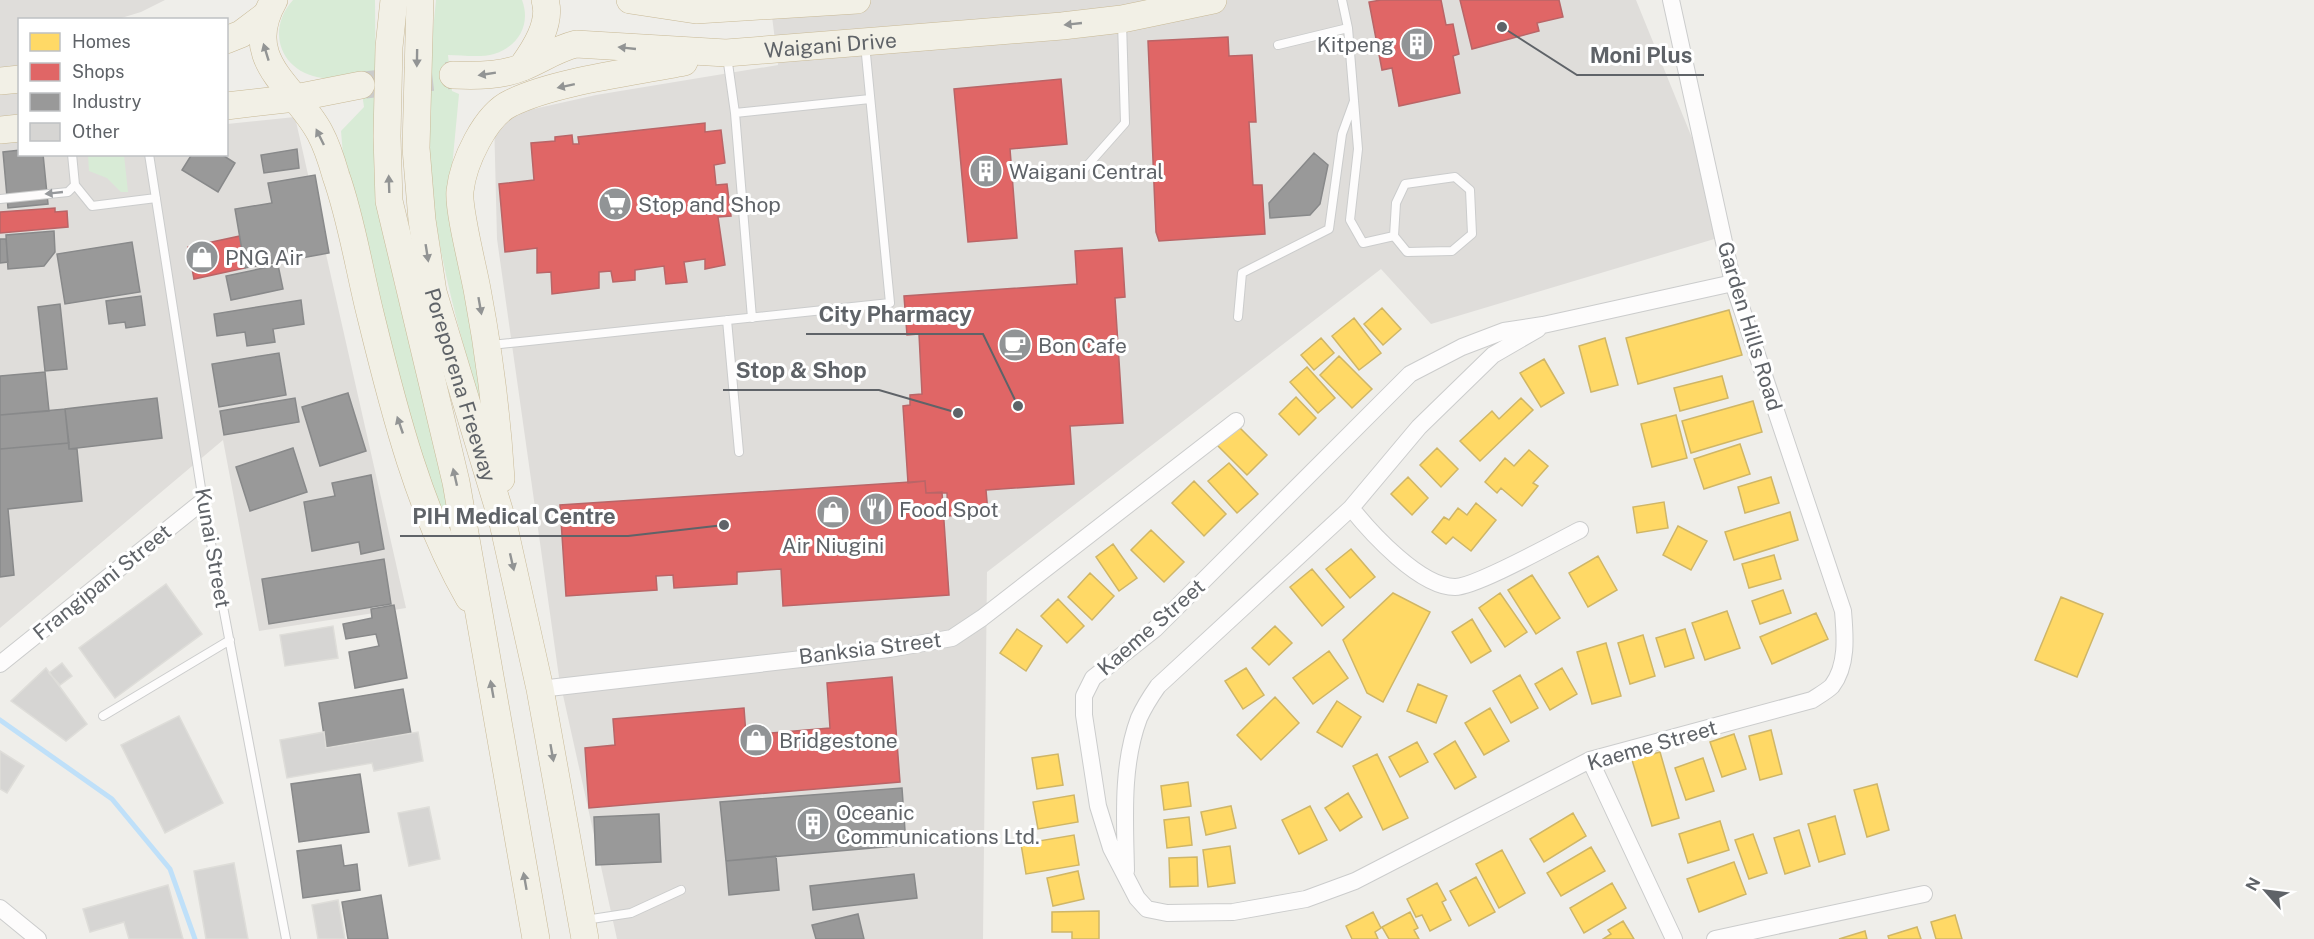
<svg xmlns="http://www.w3.org/2000/svg" width="2314" height="939" viewBox="0 0 2314 939" font-family="'Public Sans',sans-serif">
	<rect width="100%" height="100%" fill="#efeeea"/>
	<path fill="#dfddda" d="M0,0H165L141,12L118,19L20,20V154H226L227,124L295,117L406,608L259,631L223,440L0,628Z
		M770,0H1636L1731,234L1431,324L1381,269L987,572L983,939H617L559,677L497,239L494,118L596,95L778,65Z"/>
	<path fill="#d8ebd6" d="M293,0H375L376,126L383,219L394,282L422,388L460,565L427,493L343,155L341,131L364,107L359,73C347,76 335,79 323,78C281,73 265,31 293,0Z
		M436,0H522C531,24 519,46 494,54C480,58 462,55 448,55L452,91L459,94L451,178L468,311L491,443C462,339 427,232 428,123C428,82 432,41 436,0Z
		M88,155H124L128,192H121L107,178L89,171Z"/>
	<path fill="#ffd966" stroke="#cfb667" stroke-width="1.5" d="M1382,308L1401,329L1383,345L1364,324Z
		M1729,310L1742,355L1638,384L1626,338Z
		M1354,318L1381,353L1359,370L1332,336Z
		M1321,338L1334,353L1314,370L1301,355Z
		M1605,338L1618,385L1591,392L1579,346Z
		M1339,356L1372,389L1352,408L1320,375Z
		M1544,359L1564,393L1541,407L1520,373Z
		M1307,367L1335,398L1318,413L1290,382Z
		M1722,376L1728,398L1680,411L1674,388Z
		M1296,397L1316,418L1299,435L1279,414Z
		M1521,398L1533,410L1480,461L1460,441L1492,411L1499,419Z
		M1753,401L1762,432L1691,453L1682,421Z
		M1676,415L1687,458L1652,467L1641,424Z
		M1237,425L1267,455L1247,475L1217,445Z
		M1740,444L1750,474L1704,489L1694,459Z
		M1437,448L1458,469L1441,487L1420,465Z
		M1529,450L1548,466L1533,483L1538,486L1522,506L1501,488L1497,493L1485,482L1505,458L1514,466Z
		M1229,463L1258,494L1237,513L1208,481Z
		M1408,477L1428,498L1412,515L1391,494Z
		M1771,477L1779,503L1745,513L1738,487Z
		M1194,481L1226,514L1204,536L1172,503Z
		M1664,502L1668,528L1637,533L1633,507Z
		M1476,503L1496,520L1471,551L1453,537L1446,544L1432,532L1444,517L1449,520L1458,508L1467,515Z
		M1790,512L1798,540L1734,560L1725,532Z
		M1678,526L1707,541L1691,570L1663,555Z
		M1151,530L1184,562L1164,582L1131,550Z
		M1113,544L1137,578L1119,591L1096,557Z
		M1351,549L1375,577L1350,598L1326,569Z
		M1774,555L1781,579L1749,588L1742,564Z
		M1598,556L1617,590L1588,607L1569,573Z
		M1312,569L1344,607L1322,626L1290,587Z
		M1090,573L1114,596L1092,620L1068,597Z
		M1532,575L1560,618L1536,634L1508,590Z
		M1783,590L1791,613L1760,624L1752,601Z
		M1393,593L1430,612L1383,702L1367,693L1343,640Z
		M1500,593L1527,632L1505,647L1479,608Z
		M2061,597L2103,614L2077,677L2035,660Z
		M1058,599L1084,626L1067,643L1041,616Z
		M1727,611L1740,648L1705,660L1692,623Z
		M1816,613L1828,639L1772,664L1760,637Z
		M1472,619L1491,651L1471,663L1452,632Z
		M1275,626L1292,643L1269,665L1252,648Z
		M1017,629L1042,646L1026,671L1000,653Z
		M1685,629L1694,658L1665,667L1656,638Z
		M1643,635L1655,676L1630,684L1618,643Z
		M1606,643L1621,696L1592,704L1577,652Z
		M1329,651L1348,678L1313,704L1293,678Z
		M1246,668L1264,695L1243,709L1225,681Z
		M1562,668L1577,694L1550,710L1535,684Z
		M1520,675L1538,708L1511,723L1493,691Z
		M1418,684L1447,696L1436,723L1407,711Z
		M1275,697L1299,723L1261,760L1237,735Z
		M1337,701L1361,717L1342,747L1317,732Z
		M1490,708L1509,741L1484,755L1465,723Z
		M1771,730L1782,774L1760,780L1749,736Z
		M1734,734L1746,769L1722,777L1710,742Z
		M1455,741L1476,777L1455,789L1434,754Z
		M1417,742L1428,762L1400,777L1389,757Z
		M1660,752L1679,818L1652,826L1632,760Z
		M1058,754L1063,785L1037,789L1032,758Z
		M1377,754L1408,818L1383,830L1353,766Z
		M1703,758L1714,791L1686,800L1675,768Z
		M1188,782L1191,806L1164,810L1161,786Z
		M1877,784L1889,830L1867,837L1854,790Z
		M1348,793L1362,817L1340,831L1325,808Z
		M1074,795L1078,822L1038,829L1033,802Z
		M1231,806L1236,828L1206,835L1201,812Z
		M1310,806L1327,840L1299,854L1282,820Z
		M1573,813L1586,836L1544,862L1530,839Z
		M1835,816L1845,854L1819,862L1808,824Z
		M1189,817L1192,845L1167,848L1164,820Z
		M1720,821L1729,850L1688,863L1679,834Z
		M1799,830L1810,866L1785,874L1774,838Z
		M1753,834L1767,873L1749,879L1735,840Z
		M1074,835L1079,865L1026,874L1021,844Z
		M1230,846L1235,883L1208,887L1203,850Z
		M1591,847L1605,871L1561,896L1547,873Z
		M1502,850L1525,893L1499,908L1476,864Z
		M1197,857L1198,886L1170,887L1169,858Z
		M1734,862L1746,894L1699,912L1687,879Z
		M1078,871L1084,899L1053,906L1047,878Z
		M1476,877L1495,912L1469,926L1450,891Z
		M1437,883L1446,900L1442,902L1451,920L1430,931L1422,915L1416,917L1407,899Z
		M1612,883L1626,908L1584,933L1570,908Z
		M1099,911V939H1072V932H1052V912Z
		M1373,912L1381,928L1375,932L1378,939H1352L1346,926Z
		M1410,912L1418,928L1414,930L1419,939H1389L1382,927Z
		M1955,915L1962,939H1936L1931,922Z
		M1623,921L1634,939H1603L1611,934L1608,930Z
		M1917,927L1921,939H1889L1888,936Z
		M1865,931L1867,939H1839Z"/>
	<path fill="#e06666" stroke="#b96567" stroke-width="1.5" d="M1381,0H1441L1446,25L1453,24L1459,54L1453,56L1460,93L1399,106L1392,68L1382,70L1369,2Z
		M1460,0H1559L1563,17L1537,23L1539,31L1472,49Z
		M1228,37L1229,56L1252,55L1256,122H1249L1253,185H1262L1265,234L1159,241L1156,232L1148,41Z
		M1061,79L1067,144L1010,149L1017,238L968,242L954,89Z
		M705,123V132L721,130L725,163L714,165L716,185L727,184L731,216L718,217L725,265L705,269V259L684,262L687,282L666,284L664,266L635,270V280L613,282L611,271L599,272V288L552,294L551,272L537,273V248L505,252L499,184L534,180L531,143L555,141V137L572,135L573,144H579L578,137Z
		M55,208V212L67,211L68,227L0,233V212Z
		M240,236L245,268L194,279L188,247Z
		M1122,248L1125,297L1115,298L1123,423L1070,426L1074,484L986,490L988,513L948,516L947,493H926L925,481L908,483L903,406L910,405V395L922,394L919,334L907,335L904,296L1077,284L1075,251Z
		M925,481L926,493L942,492L949,595L783,606L781,569L737,572V584L674,588L673,575L656,576L657,590L566,596L560,505Z
		M892,677L900,782L589,808L585,748L615,745L613,719L744,708L746,735L830,728L827,683Z"/>
	<path fill="#999" stroke="#88898a" stroke-width="1.5" d="M297,149L299,168L264,173L261,155Z
		M20,150V154H43L48,204L8,208L3,152Z
		M1314,153L1328,165L1320,204L1310,215L1270,218L1269,203Z
		M192,154H221L235,163L218,192L182,170Z
		M315,175L329,253L245,268L235,209L272,203L268,183Z
		M54,231L55,252L44,266L8,269L6,235Z
		M0,239H6L8,262L0,263Z
		M132,242L140,292L65,304L57,254Z
		M278,265L283,289L231,300L226,276Z
		M141,296L145,325L126,328L125,322L109,324L106,301Z
		M301,300L304,324L273,329L275,342L247,346L245,332L217,336L214,314Z
		M60,304L67,369L45,371L38,307Z
		M279,353L286,395L219,407L212,364Z
		M45,372L49,411L0,415V376Z
		M348,393L366,451L320,466L302,407Z
		M157,398L162,438L69,449L65,409Z
		M295,398L299,422L224,435L220,411Z
		M65,409L69,443L0,449V415Z
		M69,443V449H77L82,501L8,509L14,575L0,577V449Z
		M293,448L307,492L250,511L236,467Z
		M371,475L384,549L361,554L359,542L312,551L304,502L335,496L332,483Z
		M384,559L391,604L269,624L262,579Z
		M394,605L407,678L355,688L349,652L379,646L376,634L346,639L343,624L372,618L371,609Z
		M403,689L411,734L326,748L319,703Z
		M360,774L369,832L299,842L291,784Z
		M902,788L906,845L726,861L720,802Z
		M659,814L661,862L596,865L594,817Z
		M341,845L344,866L357,864L360,890L303,898L297,851Z
		M776,856L779,890L729,895L726,861Z
		M914,874L917,898L813,910L810,886Z
		M381,895L388,939H348L342,902Z
		M858,914L864,939H816L812,925Z"/>
	<g fill="none" stroke-linecap="round" stroke-linejoin="round">
		<path stroke="#bfe0f9" stroke-width="5" d="M0,720L112,799L170,869L195,939"/>
	</g>
	<path fill="#d6d5d3" stroke="#deddd9" stroke-width="1.5" d="M166,584L202,634L115,698L79,648Z
		M333,626L338,658L285,666L280,635Z
		M62,663L72,676L60,685L49,673Z
		M46,668L87,724L66,741L11,701Z
		M179,716L223,803L165,833L121,745Z
		M324,732L326,748L418,732L423,761L374,771L372,763L287,778L280,740Z
		M0,751L24,766L7,793L0,789Z
		M429,807L440,859L409,866L398,813Z
		M234,863L248,939H206L194,871Z
		M168,885L183,939H129L124,922L90,932L83,909Z
		M338,900L345,939H318L312,905Z"/>
	<g fill="none" stroke-linecap="round" stroke-linejoin="round">
		<path stroke="#cbcbca" stroke-width="27" stroke-dasharray="27 14" stroke-linecap="butt" d="M365,85L453,75"/>
		<defs>
			<path id="service" d="M1348,28L1358,149L1350,220L1363,243L1394,236L1396,203L1405,184L1455,177L1470,190L1472,234L1452,251L1407,252L1394,236
				M1278,45L1348,28L1342,0
				M727,56L735,113L752,318
				M735,113L870,99
				M149,154L203,501L286,939
				M1079,175L1125,123L1122,22
				M75,185L92,206L156,198
				M0,199L68,192L75,185L72,154
				M1238,317L1242,273L1329,229L1342,134L1354,101
				M727,320L739,452
				M491,345L890,303L865,44
				M103,716L230,640
				M585,920L631,913L681,890"/>
			<path id="minor" d="M1671,0L1733,283L1843,611C1845,635 1848,665 1832,686C1827,691 1818,696 1812,700L1590,760L1355,881L1306,899L1233,912L1167,913L1147,909L1137,898L1111,848L1098,806L1084,715V696L1093,678L1155,629L1410,374L1462,347L1504,331L1543,325L1733,283
				M1351,508C1371,533 1420,587 1455,587C1476,587 1556,542 1580,530
				M0,664L203,501
				M540,689L889,649L952,638L982,618L1236,421
				M1590,760L1674,939
				M1126,871C1125,820 1121,766 1139,718C1144,707 1151,696 1158,686L1351,508L1419,427L1493,355L1538,329
				M0,908L38,939
				M1715,939L1924,894"/>
			<g id="trunk">
				<path d="M274,0C239,61 295,86 320,133C327,146 332,162 336,176C352,221 359,270 371,317C394,411 420,513 469,598"/>
				<path d="M394,0L389,47L387,136L389,201L456,482L536,939"/>
				<path id="s1" d="M420,0L416,148L422,220L433,292L503,523L540,689L585,939"/>
				<path d="M630,0L696,10L857,0"/>
				<path d="M226,40L241,34L265,16"/>
				<path d="M522,67C535,49 552,23 545,0"/>
				<path id="s2" d="M453,75C476,76 502,76 523,67C542,59 556,49 576,44L726,53L1062,26L1122,19L1213,0"/>
				<path d="M0,81L20,79"/>
				<path d="M226,106L295,98L361,85"/>
				<path d="M0,130L20,128"/>
				<path d="M501,479C497,415 489,352 477,289C473,267 458,209 460,191C463,163 485,115 511,103C556,81 634,72 684,62"/>
			</g>
		</defs>
		<use href="#service" stroke="#cbcccc" stroke-width="10"/>
		<use href="#minor" stroke="#cbcccc" stroke-width="18"/>
		<use href="#trunk" stroke="#c8b996" stroke-width="28"/>
		<use href="#service" stroke="#fdfcfc" stroke-width="8"/>
		<use href="#minor" stroke="#fdfcfc" stroke-width="16"/>
		<use href="#trunk" stroke="#f2f0e6" stroke-width="27"/>
	</g>
	<defs><path id="oneway-solid" d="M-6-.8H1V-3.2L6.5 0L1 3.2V.8H-6Z" transform="scale(1.5)"/></defs>
	<g fill="#929494">
		<use href="#oneway-solid" transform="translate(1073 24) rotate(174)"/>
		<use href="#oneway-solid" transform="translate(627 48) rotate(-174)"/>
		<use href="#oneway-solid" transform="translate(266 52) rotate(-107)"/>
		<use href="#oneway-solid" transform="translate(417 58) rotate(91)"/>
		<use href="#oneway-solid" transform="translate(487 74) rotate(171)"/>
		<use href="#oneway-solid" transform="translate(566 86) rotate(168)"/>
		<use href="#oneway-solid" transform="translate(320 137) rotate(-116)"/>
		<use href="#oneway-solid" transform="translate(389 184) rotate(-92)"/>
		<use href="#oneway-solid" transform="translate(427 253) rotate(81)"/>
		<use href="#oneway-solid" transform="translate(480 306) rotate(80)"/>
		<use href="#oneway-solid" transform="translate(400 425) rotate(-109)"/>
		<use href="#oneway-solid" transform="translate(455 477) rotate(-103)"/>
		<use href="#oneway-solid" transform="translate(512 562) rotate(77)"/>
		<use href="#oneway-solid" transform="translate(492 689) rotate(-100)"/>
		<use href="#oneway-solid" transform="translate(552 753) rotate(80)"/>
		<use href="#oneway-solid" transform="translate(525 881) rotate(-100)"/>
	</g>
	<use fill="#96999c" href="#oneway-solid" transform="translate(54 193) rotate(174)"/>
	<defs>
		<symbol id="building-disc" viewBox="-11 -11 22 22"><circle r="9.5" fill="#919496" stroke="#fff"/><path d="M-4-6H4V6H1V3H-1V6H-4ZM-2.5-4.3h1.7v1.8h-1.7ZM.8-4.3h1.7v1.8H.8ZM-2.5-1h1.7V.8h-1.7ZM.8-1h1.7V.8H.8Z" fill="#fff"/></symbol>
		<symbol id="supermarket-disc" viewBox="-11 -11 22 22"><circle r="9.5" fill="#919496" stroke="#fff"/><path d="M-6-5.5h2.5l.6 2H6L4.5 2H-2.5L-4.4-4H-6ZM-1.5 3.2a1.3 1.3 0 1 0 .1 0ZM3 3.2a1.3 1.3 0 1 0 .1 0Z" fill="#fff"/></symbol>
		<symbol id="shop-disc" viewBox="-11 -11 22 22"><circle r="9.5" fill="#919496" stroke="#fff"/><path d="M-5-2.5h2.3a2.7 3.5 0 0 1 5.4 0H5L5.5 6h-11ZM-1.5-2.5h3a1.5 2.3 0 0 0-3 0Z" fill="#fff"/></symbol>
		<symbol id="cafe-disc" viewBox="-11 -11 22 22"><circle r="9.5" fill="#919496" stroke="#fff"/><path d="M-5.5-4.5H6V0H3Q3 3.5 0 3.5H-2.5Q-5.5 3.5-5.5 0ZM3-3.2v2h1.7v-2ZM-6 4.5H4V6H-6Z" fill="#fff"/></symbol>
		<symbol id="restaurant-disc" viewBox="-11 -11 22 22"><circle r="9.5" fill="#919496" stroke="#fff"/><path d="M-5-6h1v4h1v-4h1v4h1v-4h1v5L-1.5 .5V6h-2V.5L-5-1ZM5-6V6H3V1.5H1.5Q1.5-4 5-6Z" fill="#fff"/></symbol>
	</defs>
	<g fill-rule="evenodd">
		<use href="#building-disc" x="1398" y="25" width="38" height="38"/>
		<use href="#building-disc" x="967" y="152" width="38" height="38"/>
		<use href="#supermarket-disc" x="596" y="185" width="38" height="38"/>
		<use href="#shop-disc" x="183" y="238" width="38" height="38"/>
		<use href="#cafe-disc" x="996" y="326" width="38" height="38"/>
		<use href="#restaurant-disc" x="857" y="490" width="38" height="38"/>
		<use href="#shop-disc" x="814" y="493" width="38" height="38"/>
		<use href="#shop-disc" x="737" y="721" width="38" height="38"/>
		<use href="#building-disc" x="794" y="805" width="38" height="38"/>
	</g>
	<g text-anchor="middle" dominant-baseline="central" stroke-width="6" stroke-linejoin="round" paint-order="stroke">
		<g font-size="21" fill="#5f6368" stroke="#fff" text-anchor="start">
			<text x="1394" y="44" text-anchor="end">Kitpeng</text>
			<text x="1009" y="171">Waigani Central</text>
			<text x="638" y="204">Stop and Shop</text>
			<text x="225" y="257">PNG Air</text>
			<text x="1038" y="345">Bon Cafe</text>
			<text x="899" y="509">Food Spot</text>
			<text x="833" y="545" text-anchor="middle">Air Niugini</text>
			<text x="779" y="740">Bridgestone</text>
			<text x="836" y="812">Oceanic<tspan x="836" dy="24">Communications Ltd.</tspan></text>
		</g>
		<g font-size="21" fill="#5f6368" stroke="#fff">
			<text stroke="none"><textPath href="#s2" startOffset="384">Waigani Drive</textPath></text>
			<text transform="translate(1750 326) rotate(73)">Garden Hills Road</text>
			<text stroke="none"><textPath href="#s1" startOffset="390">Poreporena Freeway</textPath></text>
			<text transform="translate(213 548) rotate(80)">Kunai Street</text>
			<text transform="translate(102 582) rotate(-39)">Frangipani Street</text>
			<text transform="translate(1151 627) rotate(-41)">Kaeme Street</text>
			<text transform="translate(870 648) rotate(-7)">Banksia Street</text>
			<text transform="translate(1652 745) rotate(-16)">Kaeme Street</text>
		</g>
	</g>
	<path fill="none" stroke="#5f6368" stroke-width="2" d="M1502 27L1577 75H1704M1018 406L983 334H806M958 413L879 390H723M724 525L628 536H400"/>
	<g fill="#5f6368" stroke="#fff" stroke-width="2">
		<circle cx="1502" cy="27" r="6"/>
		<circle cx="1018" cy="406" r="6"/>
		<circle cx="958" cy="413" r="6"/>
		<circle cx="724" cy="525" r="6"/>
	</g>
	<g font-size="22" text-anchor="middle" font-weight="bold" fill="#5f6368" stroke="#fff" stroke-width="6" stroke-linejoin="round" paint-order="stroke">
		<text x="1641" y="63">Moni Plus</text>
		<text x="895" y="322">City Pharmacy</text>
		<text x="801" y="378">Stop &amp; Shop</text>
		<text x="514" y="524">PIH Medical Centre</text>
	</g>
	<rect x="18" y="18" width="210" height="138" fill="#ffffff" stroke="#bfc1c3" stroke-width="1.5"/>
	<rect x="30" y="33" width="30" height="18" fill="#ffd966" stroke="#bfc1c3" stroke-width="1.5"/>
	<text x="72" y="48" font-size="18" fill="#5f6368">Homes</text>
	<rect x="30" y="63" width="30" height="18" fill="#e06666" stroke="#bfc1c3" stroke-width="1.5"/>
	<text x="72" y="78" font-size="18" fill="#5f6368">Shops</text>
	<rect x="30" y="93" width="30" height="18" fill="#999999" stroke="#bfc1c3" stroke-width="1.5"/>
	<text x="72" y="108" font-size="18" fill="#5f6368">Industry</text>
	<rect x="30" y="123" width="30" height="18" fill="#d6d5d3" stroke="#bfc1c3" stroke-width="1.5"/>
	<text x="72" y="138" font-size="18" fill="#5f6368">Other</text>
	<g transform="translate(2266 891) rotate(298)" stroke="#ffffff" stroke-width="4.5" paint-order="stroke">
	<path d="M0-4.5L10 22L0 15L-10 22Z" fill="#5f6368"/>
	<text y="-9" font-size="16" font-weight="bold" text-anchor="middle" fill="#5f6368">N</text>
	</g>
</svg>
